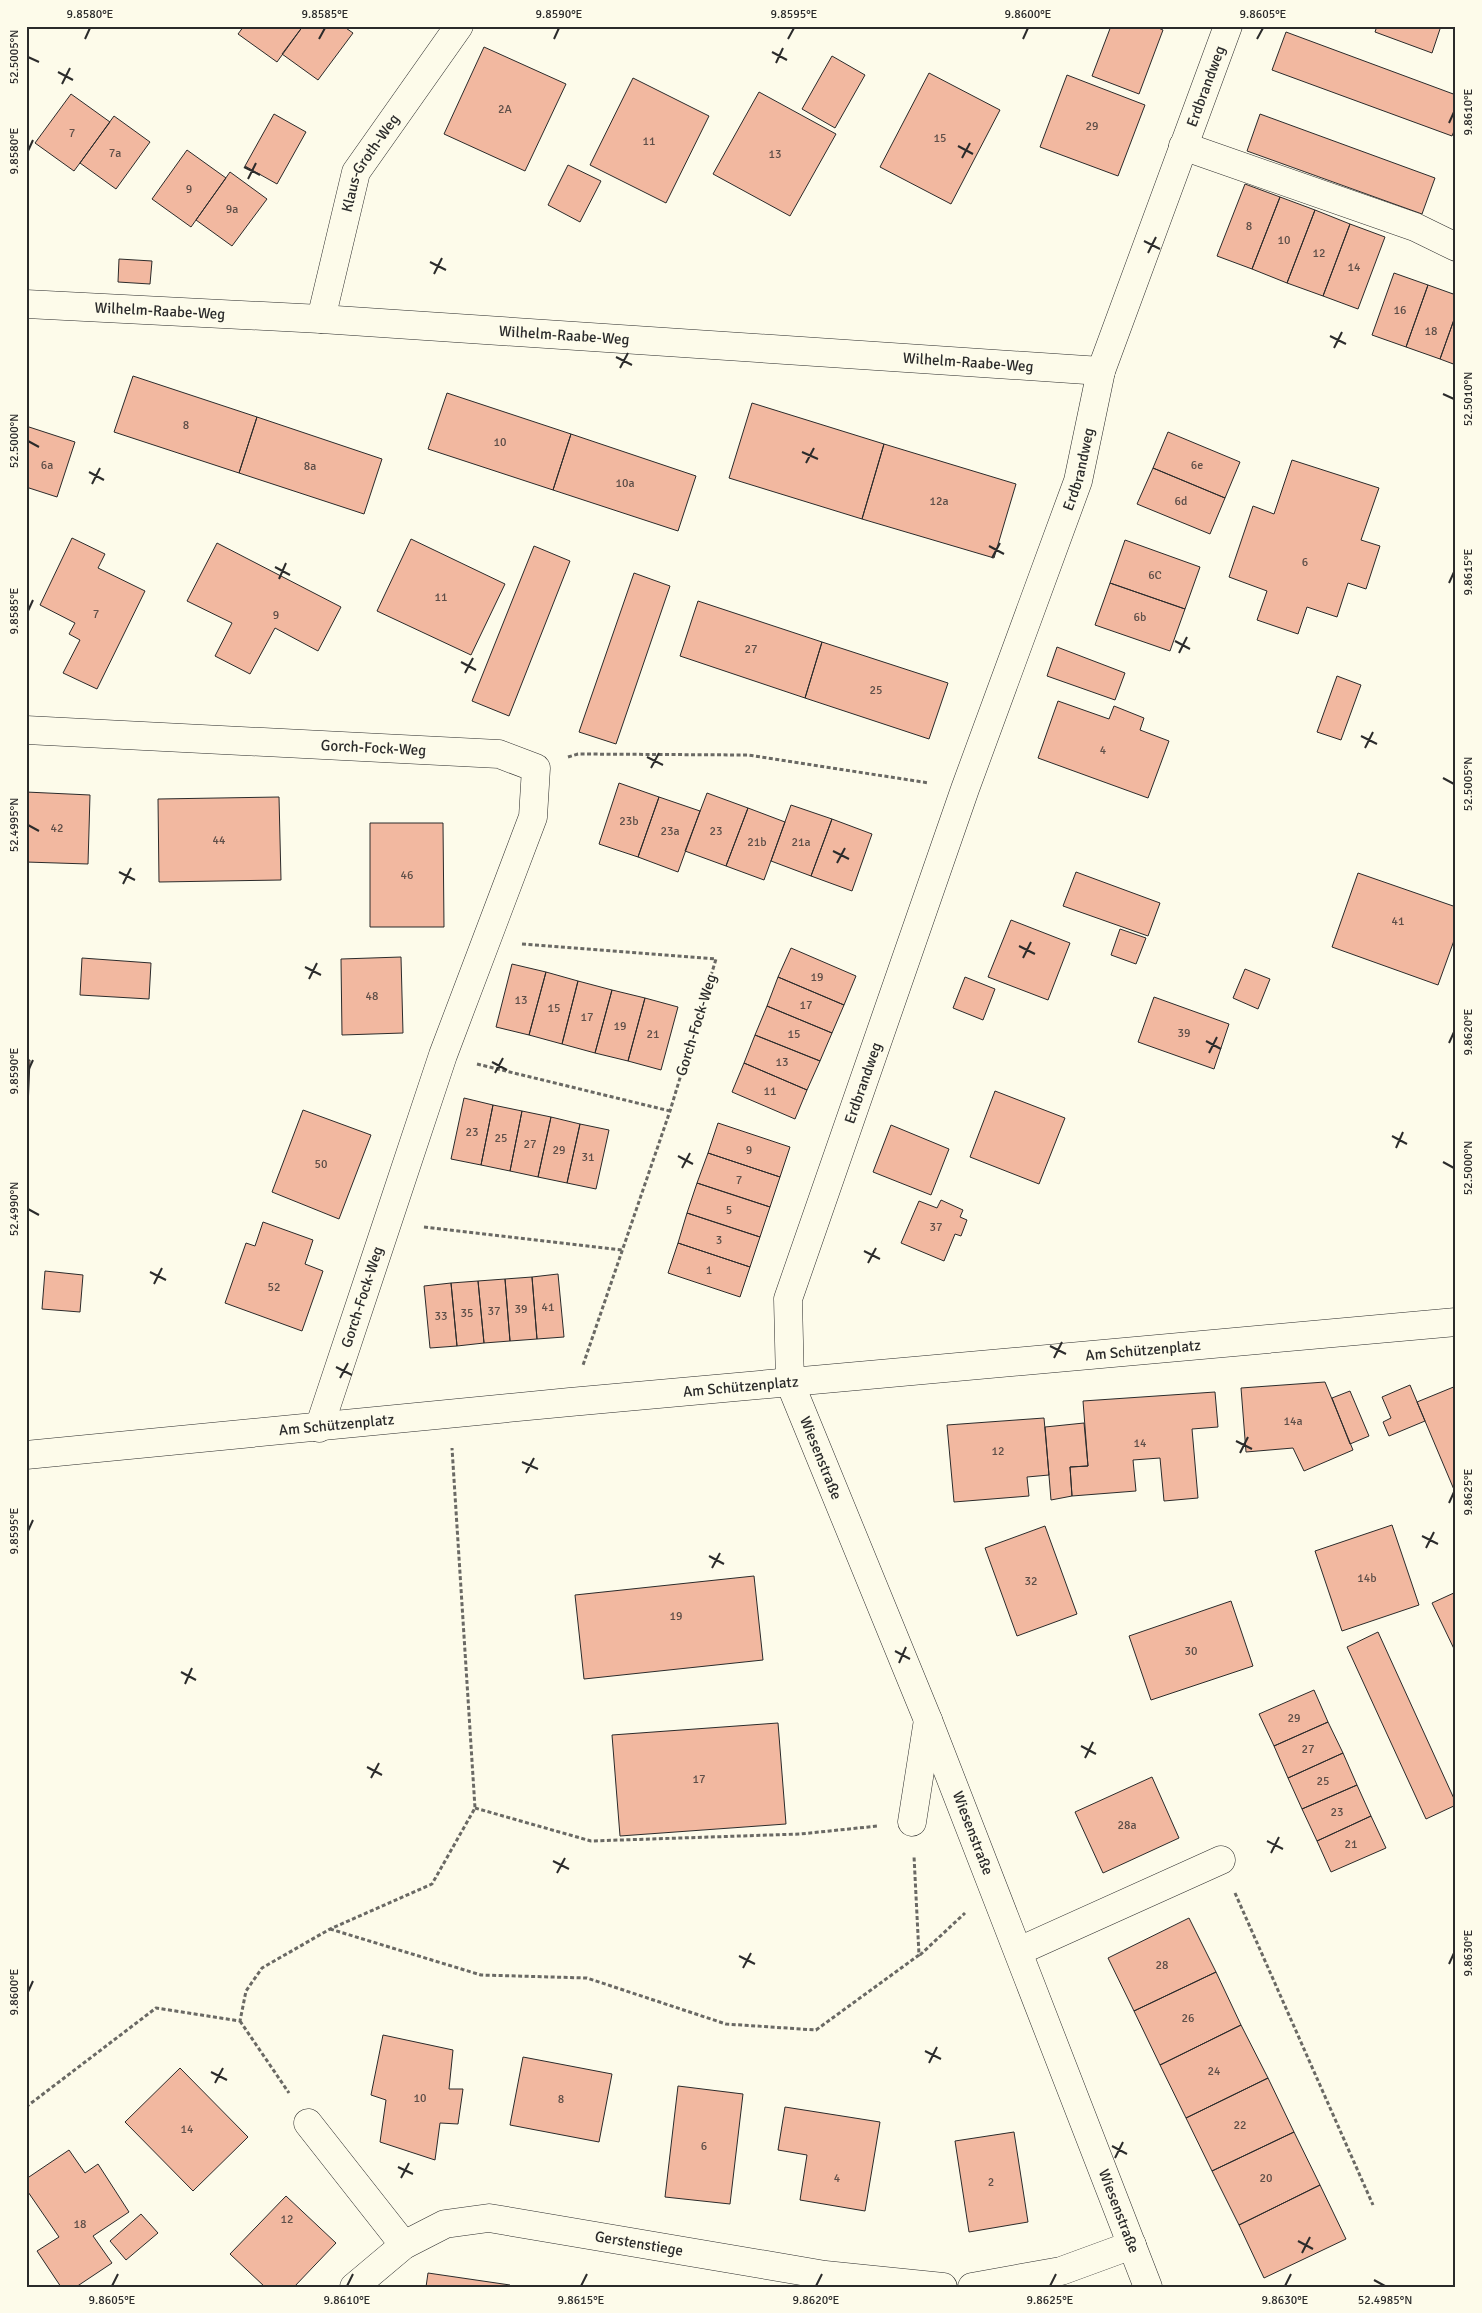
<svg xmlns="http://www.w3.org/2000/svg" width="1482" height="2313" viewBox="0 0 1482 2313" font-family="Signika,sans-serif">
	<rect width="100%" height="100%" fill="#fdfbea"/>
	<path fill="#f2b8a0" stroke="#2b2b2b" d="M244,26H303L277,62L238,34Z
		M303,26H343L353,33L318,80L282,54Z
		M1111,26H1154L1163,30L1139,94L1092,76Z
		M1377,26H1441L1432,53L1375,32Z
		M1286,32L1456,95V126L1452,136L1272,70Z
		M484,47L566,84L525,171L444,134Z
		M832,56L865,75L835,128L802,109Z
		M929,73L1000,110L951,204L880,167Z
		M1067,75L1145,105L1118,176L1040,147Z
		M633,78L709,116L666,203L590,165Z
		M759,92L836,134L790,216L713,174Z
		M71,94L110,122L74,171L35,143Z
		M274,114L306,132L277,184L245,166Z
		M1260,114L1435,178L1422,214L1247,151Z
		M114,116L150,142L116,189L80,163Z
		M187,150L226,178L191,227L152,199Z
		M568,165L601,181L580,222L548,205Z
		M230,172L267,199L232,246L196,220Z
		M1245,184L1280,197L1252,269L1217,256Z
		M1280,197L1315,210L1287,283L1252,269Z
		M1315,210L1350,224L1323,296L1287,283Z
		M1350,224L1385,237L1358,309L1323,296Z
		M119,259L152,261L150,284L118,282Z
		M1394,273L1428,285L1406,347L1372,335Z
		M1428,285L1456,295V314L1440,359L1406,347Z
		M1456,314V365L1440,359Z
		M133,376L257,417L239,473L114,432Z
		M447,393L571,434L553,490L428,449Z
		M752,403L884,444L862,519L729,478Z
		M257,417L382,459L364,514L239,473Z
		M26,426L75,442L57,497L26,487Z
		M1168,432L1240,462L1225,498L1153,468Z
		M571,434L696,476L678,531L553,490Z
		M884,444L1016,484L994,558L862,519Z
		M1292,460L1379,488L1361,540L1380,546L1366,589L1348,583L1337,617L1307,607L1298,634L1257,620L1267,591L1229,577L1253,506L1274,514Z
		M1153,468L1225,498L1210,534L1137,504Z
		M72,538L105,554L98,568L145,591L97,689L63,673L80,640L69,634L75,623L40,605Z
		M411,539L505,584L471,655L377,611Z
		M1125,540L1200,567L1185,609L1110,583Z
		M217,543L341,607L318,651L275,628L250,674L215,656L232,623L187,601Z
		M534,546L570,561L509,716L472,701Z
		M634,573L670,586L616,744L579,732Z
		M1110,583L1185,609L1170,651L1095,625Z
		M698,601L822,642L805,698L680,656Z
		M822,642L948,683L929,739L805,698Z
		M1057,647L1125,673L1115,700L1047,676Z
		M1337,676L1361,685L1341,740L1317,732Z
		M1058,701L1109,719L1114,706L1144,718L1140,730L1169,741L1148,798L1038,758Z
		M619,783L659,797L638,857L599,844Z
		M26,792L90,795L88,864L26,862Z
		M707,793L748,808L726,866L685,851Z
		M279,797L281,880L159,882L158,799Z
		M659,797L700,811L678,872L638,857Z
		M791,805L832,819L811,876L771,861Z
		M748,808L785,822L764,880L726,866Z
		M832,819L872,834L852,891L811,876Z
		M370,823H443L444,927H370Z
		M1076,872L1160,903L1148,936L1063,906Z
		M1358,873L1456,907V935L1438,985L1332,947Z
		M1011,920L1070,943L1048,1000L988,977Z
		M1120,929L1146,938L1136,964L1111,955Z
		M791,948L856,976L844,1005L778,977Z
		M401,957L403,1033L342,1035L341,959Z
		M82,958L151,963L149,999L80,995Z
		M512,964L546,972L529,1035L496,1027Z
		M1245,969L1270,979L1258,1009L1233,998Z
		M546,972L578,981L562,1044L529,1035Z
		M778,977L844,1005L832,1033L767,1006Z
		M965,977L995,989L983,1020L953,1008Z
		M578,981L612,990L595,1053L562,1044Z
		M612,990L645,998L628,1061L595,1053Z
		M1154,997L1229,1024L1214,1069L1138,1042Z
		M645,998L678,1007L661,1070L628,1061Z
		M767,1006L832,1033L820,1061L755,1035Z
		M755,1035L820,1061L807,1090L744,1063Z
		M26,1060H30L27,1132H26Z
		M744,1063L807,1090L795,1119L732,1092Z
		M995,1091L1065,1118L1039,1184L970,1157Z
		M464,1098L493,1105L481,1165L451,1159Z
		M493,1105L522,1111L510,1171L481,1165Z
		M303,1110L371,1135L339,1219L272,1192Z
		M522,1111L551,1117L538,1177L510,1171Z
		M551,1117L580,1124L567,1183L538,1177Z
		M718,1123L790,1147L780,1177L708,1153Z
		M580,1124L609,1130L596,1189L567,1183Z
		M891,1125L949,1149L931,1195L873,1172Z
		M708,1153L780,1177L770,1207L697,1183Z
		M697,1183L770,1207L760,1237L687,1213Z
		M941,1200L963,1210L960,1217L967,1220L961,1236L955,1234L944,1261L901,1243L919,1201L937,1208Z
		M687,1213L760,1237L750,1267L678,1243Z
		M263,1222L313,1240L305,1264L323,1271L302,1331L225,1303L246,1243L255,1246Z
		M678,1243L750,1267L740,1297L668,1273Z
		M45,1271L83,1275L80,1312L42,1309Z
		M558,1274L564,1337L537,1339L532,1277Z
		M532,1277L537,1339L510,1341L505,1279Z
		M505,1279L510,1341L484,1343L478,1281Z
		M478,1281L484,1343L457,1346L451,1283Z
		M451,1283L457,1346L430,1348L424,1286Z
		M1325,1382L1353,1450L1304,1471L1293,1448L1246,1452L1241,1388Z
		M1410,1385L1425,1421L1389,1436L1383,1422L1391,1418L1382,1397Z
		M1456,1386V1492H1455L1417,1402Z
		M1350,1391L1369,1436L1350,1444L1332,1398Z
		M1215,1392L1218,1427L1192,1429L1198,1498L1164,1501L1160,1458L1133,1460L1136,1491L1072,1496L1070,1467L1088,1466L1083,1401Z
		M1044,1418L1049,1475L1027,1477L1029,1496L954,1502L947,1425Z
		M1084,1423L1088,1466L1070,1467L1072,1496L1051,1500L1045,1427Z
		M1392,1525L1419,1605L1342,1631L1315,1551Z
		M1045,1526L1077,1614L1017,1636L985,1548Z
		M754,1576L763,1660L584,1679L575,1595Z
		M1456,1592V1653L1432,1603Z
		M1231,1601L1253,1666L1151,1700L1129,1636Z
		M1378,1632L1456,1803V1805L1426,1819L1347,1647Z
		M1314,1690L1328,1722L1274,1746L1259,1714Z
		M1328,1722L1343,1753L1288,1778L1274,1746Z
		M778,1723L786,1824L620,1836L612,1735Z
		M1343,1753L1357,1785L1302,1809L1288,1778Z
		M1152,1777L1179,1838L1103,1873L1075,1812Z
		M1357,1785L1371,1816L1317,1841L1302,1809Z
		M1371,1816L1386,1848L1331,1872L1317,1841Z
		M1189,1918L1216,1972L1134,2011L1108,1958Z
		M1216,1972L1241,2025L1160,2065L1134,2011Z
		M1241,2025L1268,2078L1186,2118L1160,2065Z
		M383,2035L453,2050L449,2089H463L458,2124L440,2123L435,2160L380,2142L386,2100L371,2095Z
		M523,2057L612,2074L599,2142L510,2125Z
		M180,2068L248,2137L193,2191L125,2122Z
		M1268,2078L1294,2132L1212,2171L1186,2118Z
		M678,2086L743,2094L730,2204L665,2197Z
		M785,2107L880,2122L865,2211L800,2200L807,2155L778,2150Z
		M1014,2132L1028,2222L969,2232L955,2141Z
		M1294,2132L1320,2185L1239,2225L1212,2171Z
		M69,2150L85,2173L98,2164L129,2212L93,2236L112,2263L76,2287H61L37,2251L59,2237L26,2189V2179Z
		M1320,2185L1346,2239L1264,2278L1239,2225Z
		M286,2196L336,2243L294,2287H265L230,2254Z
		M141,2214L158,2233L126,2260L110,2241Z
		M428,2273L510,2285V2287H426Z"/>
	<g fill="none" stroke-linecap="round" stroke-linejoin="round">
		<defs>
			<g id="minor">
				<path d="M1183,146L1415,227L1456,247"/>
				<path id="s1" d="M26,304L321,319L1101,371"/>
				<path id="s2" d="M321,319L356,172L459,26"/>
				<path id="s3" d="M26,730L499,754L536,768L533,817L443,1055L319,1428"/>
				<path id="s4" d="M26,1455L570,1402L1456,1322"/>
				<path d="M912,1822L928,1720"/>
				<path d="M1019,1951L1221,1860"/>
				<path d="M308,2123L404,2245"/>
				<path id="s5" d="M354,2287L404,2245L445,2224L489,2218L825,2275L943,2287"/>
				<path d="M972,2287L1061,2271L1132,2245"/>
				<path id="s6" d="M1148,2287L928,1720L790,1383L788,1299L965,789L1078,481L1101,371L1228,26"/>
			</g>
		</defs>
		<use href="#minor" stroke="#2b2b2b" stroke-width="29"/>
		<path stroke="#6a6964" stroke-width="3" stroke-dasharray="4 2.5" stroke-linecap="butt" d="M568,757L578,754L748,755L929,783
			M522,944L716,959L670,1111L583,1365
			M477,1064L670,1111
			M424,1227L622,1250
			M475,1808L591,1841L800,1834L878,1826
			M1235,1893L1373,2205
			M330,1929L481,1975L587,1978L726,2024L816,2030L919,1955L914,1856
			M920,1955L965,1913
			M240,2021L289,2093
			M26,2107L156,2008L240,2021L246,1991L262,1968L330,1929L432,1884L475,1808L452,1448"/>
		<use href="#minor" stroke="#fdfbea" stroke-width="28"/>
	</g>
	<path fill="none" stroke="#2b2b2b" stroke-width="2" d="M85,39L90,28M319,39L325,28M554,39L559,28M788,39L794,28M1023,39L1028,28M1257,39L1263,28M772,52L787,60M28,57L39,62M776,63L783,48M58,72L73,80M62,84L70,68M1449,123L1454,112M958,146L973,154M28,151L33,140M962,158L970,143M244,167L260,175M248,179L256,163M1144,241L1160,249M1148,253L1156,237M430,262L446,270M434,274L442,258M1330,336L1346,344M1334,348L1342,332M616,357L632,365M620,368L628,353M1443,394L1454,399M28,441L39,447M802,452L818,459M806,463L814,448M89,472L104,480M92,484L100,468M989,546L1004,554M992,558L1000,543M275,567L290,575M279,579L286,563M1449,583L1454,572M28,611L33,600M1175,641L1190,649M1179,653L1187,637M461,662L476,670M465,673L473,658M1361,736L1377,744M1365,748L1373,732M647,757L663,765M651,768L659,753M1443,778L1454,784M28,825L39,831M833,851L849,859M837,863L845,848M119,872L135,880M123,884L131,868M1019,946L1035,954M1023,958L1031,942M305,967L321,975M309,979L317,963M1206,1041L1221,1049M1449,1043L1454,1032M1209,1053L1217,1037M492,1062L507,1070M28,1071L33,1060M495,1073L503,1058M1392,1136L1407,1144M1396,1148L1403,1132M678,1156L693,1164M1443,1162L1454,1168M682,1168L690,1153M28,1209L39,1215M864,1251L880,1259M868,1263L876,1248M150,1272L166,1280M154,1284L162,1268M1050,1346L1066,1354M1054,1358L1062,1342M336,1367L352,1375M340,1378L348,1363M1236,1441L1252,1449M1240,1453L1248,1437M522,1462L538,1469M526,1473L534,1458M1449,1503L1454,1492M28,1531L33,1520M1422,1536L1438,1544M1426,1548L1434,1532M709,1556L724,1564M712,1568L720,1553M895,1651L910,1659M899,1663L906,1647M181,1672L196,1680M185,1684L192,1668M1081,1746L1096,1754M1085,1758L1093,1742M367,1767L382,1775M371,1778L379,1763M1267,1841L1283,1849M1271,1853L1279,1837M553,1861L569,1869M557,1873L565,1858M739,1956L755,1964M1449,1964L1454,1953M743,1968L751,1953M28,1992L33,1981M925,2051L941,2059M929,2063L937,2047M211,2072L227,2080M215,2083L223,2068M1112,2146L1127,2154M1115,2158L1123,2142M398,2167L413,2174M401,2178L409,2163M1298,2241L1313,2249M1302,2253L1310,2237M1374,2280L1385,2286M112,2286L118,2274M347,2286L353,2274M581,2286L587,2274M816,2286L822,2274M1050,2286L1056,2274M1285,2286L1291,2274"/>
	<g text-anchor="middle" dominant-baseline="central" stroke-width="4" stroke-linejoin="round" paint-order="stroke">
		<g font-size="12" fill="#5d4e48">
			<text x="505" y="109">2A</text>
			<text x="1092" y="126">29</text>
			<text x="72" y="133">7</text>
			<text x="940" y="138">15</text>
			<text x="649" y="141">11</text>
			<text x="115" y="153">7a</text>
			<text x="775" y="154">13</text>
			<text x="189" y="189">9</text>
			<text x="232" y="209">9a</text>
			<text x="1249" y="226">8</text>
			<text x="1284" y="240">10</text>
			<text x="1319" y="253">12</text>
			<text x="1354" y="267">14</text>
			<text x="1400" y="310">16</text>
			<text x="1431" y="331">18</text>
			<text x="186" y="425">8</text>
			<text x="500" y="442">10</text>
			<text x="47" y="465">6a</text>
			<text x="1197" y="465">6e</text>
			<text x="310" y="466">8a</text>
			<text x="625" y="483">10a</text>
			<text x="939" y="501">12a</text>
			<text x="1181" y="501">6d</text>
			<text x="1305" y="562">6</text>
			<text x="1155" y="575">6C</text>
			<text x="441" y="597">11</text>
			<text x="96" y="614">7</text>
			<text x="276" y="615">9</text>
			<text x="1140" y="617">6b</text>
			<text x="751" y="649">27</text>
			<text x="876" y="690">25</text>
			<text x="1103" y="750">4</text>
			<text x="629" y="821">23b</text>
			<text x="57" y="828">42</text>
			<text x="670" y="831">23a</text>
			<text x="716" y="831">23</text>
			<text x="219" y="840">44</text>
			<text x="757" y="842">21b</text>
			<text x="801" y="842">21a</text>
			<text x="407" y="875">46</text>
			<text x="1398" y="921">41</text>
			<text x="817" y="977">19</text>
			<text x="372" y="996">48</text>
			<text x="521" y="1000">13</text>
			<text x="806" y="1005">17</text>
			<text x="554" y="1008">15</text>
			<text x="587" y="1017">17</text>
			<text x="620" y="1026">19</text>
			<text x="1184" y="1033">39</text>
			<text x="653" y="1034">21</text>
			<text x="794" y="1034">15</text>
			<text x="782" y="1062">13</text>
			<text x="770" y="1091">11</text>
			<text x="472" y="1132">23</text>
			<text x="501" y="1138">25</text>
			<text x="530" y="1144">27</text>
			<text x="559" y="1150">29</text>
			<text x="749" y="1150">9</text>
			<text x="588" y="1157">31</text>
			<text x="321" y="1164">50</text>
			<text x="739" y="1180">7</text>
			<text x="729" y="1210">5</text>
			<text x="936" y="1227">37</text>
			<text x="719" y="1240">3</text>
			<text x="709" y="1270">1</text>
			<text x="274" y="1287">52</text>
			<text x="548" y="1307">41</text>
			<text x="521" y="1309">39</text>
			<text x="494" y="1311">37</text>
			<text x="467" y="1313">35</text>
			<text x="441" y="1316">33</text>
			<text x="1293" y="1421">14a</text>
			<text x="1140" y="1443">14</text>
			<text x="998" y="1451">12</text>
			<text x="1367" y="1578">14b</text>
			<text x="1031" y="1581">32</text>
			<text x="676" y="1616">19</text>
			<text x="1191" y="1651">30</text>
			<text x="1294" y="1718">29</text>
			<text x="1308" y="1749">27</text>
			<text x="699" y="1779">17</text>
			<text x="1323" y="1781">25</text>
			<text x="1337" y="1812">23</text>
			<text x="1127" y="1825">28a</text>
			<text x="1351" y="1844">21</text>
			<text x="1162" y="1965">28</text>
			<text x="1188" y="2018">26</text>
			<text x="1214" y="2071">24</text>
			<text x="420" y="2098">10</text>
			<text x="561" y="2099">8</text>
			<text x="1240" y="2125">22</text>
			<text x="187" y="2129">14</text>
			<text x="704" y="2146">6</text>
			<text x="837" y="2178">4</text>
			<text x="1266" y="2178">20</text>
			<text x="991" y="2182">2</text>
			<text x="287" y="2219">12</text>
			<text x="80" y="2224">18</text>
		</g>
		<g font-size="15" fill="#2b2b2b" stroke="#fdfbea">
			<text stroke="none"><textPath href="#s6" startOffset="2340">Erdbrandweg</textPath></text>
			<text stroke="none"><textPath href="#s2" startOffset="165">Klaus-Groth-Weg</textPath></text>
			<text stroke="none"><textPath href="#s1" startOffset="134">Wilhelm-Raabe-Weg</textPath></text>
			<text stroke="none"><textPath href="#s1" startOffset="539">Wilhelm-Raabe-Weg</textPath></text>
			<text stroke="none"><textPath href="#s1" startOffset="944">Wilhelm-Raabe-Weg</textPath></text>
			<text stroke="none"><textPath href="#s6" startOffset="1936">Erdbrandweg</textPath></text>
			<text stroke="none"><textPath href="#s3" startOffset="348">Gorch-Fock-Weg</textPath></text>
			<text transform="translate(696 1025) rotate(-73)">Gorch-Fock-Weg</text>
			<text stroke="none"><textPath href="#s6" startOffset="1285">Erdbrandweg</textPath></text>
			<text transform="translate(362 1297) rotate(-72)">Gorch-Fock-Weg</text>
			<text stroke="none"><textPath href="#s4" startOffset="1122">Am Schützenplatz</textPath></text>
			<text stroke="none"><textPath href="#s4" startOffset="718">Am Schützenplatz</textPath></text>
			<text stroke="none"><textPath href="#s4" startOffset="312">Am Schützenplatz</textPath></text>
			<text transform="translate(821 1458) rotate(68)">Wiesenstraße</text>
			<text transform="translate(973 1833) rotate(69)">Wiesenstraße</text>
			<text transform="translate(1119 2211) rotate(69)">Wiesenstraße</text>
			<text stroke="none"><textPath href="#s5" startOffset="308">Gerstenstiege</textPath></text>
		</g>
	</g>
	<rect width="1482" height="2313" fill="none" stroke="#fdfbea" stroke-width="55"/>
	<rect x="28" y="28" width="1426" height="2258" fill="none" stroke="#2b2b2b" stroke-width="2"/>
	<g font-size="12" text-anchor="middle" fill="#2b2b2b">
		<text x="90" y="18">9.8580°E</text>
		<text x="325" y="18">9.8585°E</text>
		<text x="559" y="18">9.8590°E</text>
		<text x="794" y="18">9.8595°E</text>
		<text x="1028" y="18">9.8600°E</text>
		<text x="1263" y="18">9.8605°E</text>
		<text transform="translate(14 57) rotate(-90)" y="4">52.5005°N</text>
		<text transform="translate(1468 112) rotate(-90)" y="4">9.8610°E</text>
		<text transform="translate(14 151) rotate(-90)" y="4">9.8580°E</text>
		<text transform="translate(1468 399) rotate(-90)" y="4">52.5010°N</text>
		<text transform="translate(14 441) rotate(-90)" y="4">52.5000°N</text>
		<text transform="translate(1468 572) rotate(-90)" y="4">9.8615°E</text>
		<text transform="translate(14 611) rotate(-90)" y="4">9.8585°E</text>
		<text transform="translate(1468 784) rotate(-90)" y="4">52.5005°N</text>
		<text transform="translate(14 825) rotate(-90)" y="4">52.4995°N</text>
		<text transform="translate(1468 1032) rotate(-90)" y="4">9.8620°E</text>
		<text transform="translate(14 1071) rotate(-90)" y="4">9.8590°E</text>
		<text transform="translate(1468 1168) rotate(-90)" y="4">52.5000°N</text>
		<text transform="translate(14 1209) rotate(-90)" y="4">52.4990°N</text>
		<text transform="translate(1468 1492) rotate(-90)" y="4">9.8625°E</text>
		<text transform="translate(14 1531) rotate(-90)" y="4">9.8595°E</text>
		<text transform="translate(1468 1953) rotate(-90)" y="4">9.8630°E</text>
		<text transform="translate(14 1992) rotate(-90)" y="4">9.8600°E</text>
		<text x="112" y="2304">9.8605°E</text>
		<text x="347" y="2304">9.8610°E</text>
		<text x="581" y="2304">9.8615°E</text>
		<text x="816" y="2304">9.8620°E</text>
		<text x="1050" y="2304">9.8625°E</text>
		<text x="1285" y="2304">9.8630°E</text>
		<text x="1385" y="2304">52.4985°N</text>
	</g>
</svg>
